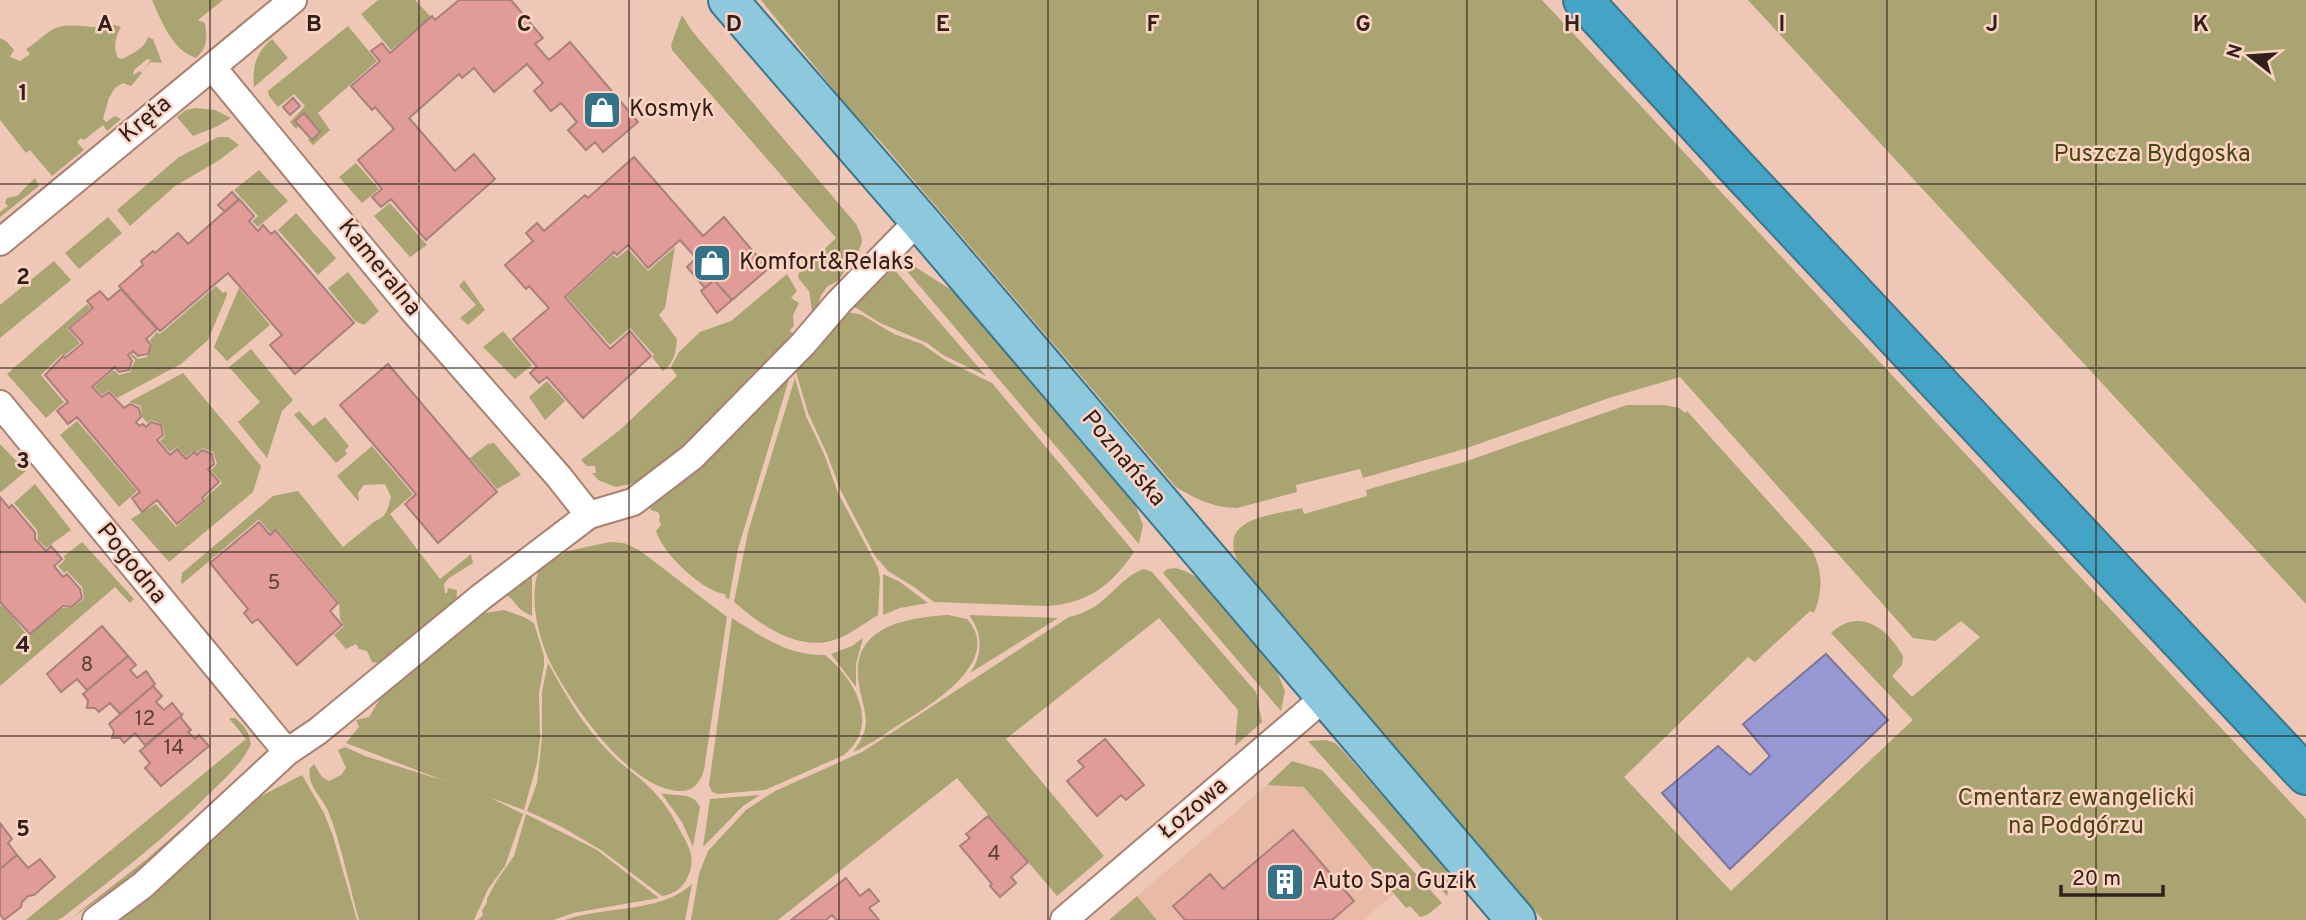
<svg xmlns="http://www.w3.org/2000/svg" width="2306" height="920" viewBox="0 0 2306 920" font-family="Overpass,sans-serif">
	<rect width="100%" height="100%" fill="#efc7b7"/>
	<path fill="#e9bba7" d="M1267,785L1304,787L1394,894L1363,920H1157L1137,896Z"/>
	<path fill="#a9a471" d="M152,0H223L198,20L205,23C207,38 208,47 196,58C172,50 162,22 152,0Z
		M378,0H415L431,17L391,50L361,14Z
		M761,0H1542L2306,819V920H1543L1240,566C1214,518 1269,516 1302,508L1304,514L1367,496L1366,490L1467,461L1627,405H1664L1679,408L1685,413L1687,411L1812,550C1823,572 1823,591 1814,613L1810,611L1755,662L1748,657L1624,777L1731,891L1913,720L1831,633C1860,606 1888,629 1903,656L1902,665L1892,676L1912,697L1980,637L1961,621L1935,641L1913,638L1680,377L1609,398L1464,449L1363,478L1360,469L1296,485L1297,492L1237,508C1215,508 1195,499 1176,487L881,142L851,111Z
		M1748,0H2306V604Z
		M682,15L692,31L856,224L861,235L862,242L859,250L838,281L828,286L821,295L816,312L812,311L809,291L799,279L798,274L836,238L672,50L671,45Z
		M115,25L121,27C115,38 113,46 118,58L122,59C132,54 145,48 148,37L153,39L162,63L151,62L144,69L151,60L147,59L134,70L133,75L140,71L142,73L131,86L123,83L115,88L109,98L103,119L106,122L115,116L121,119L107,131L103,125L84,140L81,138L77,142L84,150L52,176L30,150L26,153L0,120V38L6,41L14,50L10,57L20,61L30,54L26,49C37,43 47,30 59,27C77,22 97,31 115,25Z
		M348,26L377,61L318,113L330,130L313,145L307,139L312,140L320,132L304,113L295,121L299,126L296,129L290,122L305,106L294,94L278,107L269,96L268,91Z
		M272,39L288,58L254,87C252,67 256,52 272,39Z
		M195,108L215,110L231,118L216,127L193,136L177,117L186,110Z
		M218,137H228L239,145L218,161L175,186L130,226L117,210L179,157Z
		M356,163L379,189L362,203L339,177Z
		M259,170L288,201L258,227L252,221L258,216L234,190Z
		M35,178L39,186L0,217V212L8,206L5,203L7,198L17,196Z
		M390,203L427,245L410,257L374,216Z
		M296,213L336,258L318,275L278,230Z
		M108,217L122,233L79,269L65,253Z
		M675,247L665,308L659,315L677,339C676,352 674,363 663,371L652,357L654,355L630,328L610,345L567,297L613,255L617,258L628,249L648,271Z
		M54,261L71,280L0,338V305Z
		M906,261L953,291L1135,504L1143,525L1139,544L900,263Z
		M892,267L986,376L943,355L927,343L880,323L850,304L888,274Z
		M348,272L379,311L364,325L355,321L328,288Z
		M787,274L797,291L791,298L799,303L793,315L794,326L790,330L793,335L797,332L716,423L640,482L616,487L598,480L592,473H596L595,466H587L581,460L621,429L677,376L671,367L679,352L700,332L731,321Z
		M464,280L485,310L468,325L460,318L476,305L459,286Z
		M216,286L223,293L226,291L227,295L208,340L181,364L117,398L109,390L102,395L94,387L114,370L119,375L130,372L135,360L130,355L132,354L138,359L147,357L152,345L150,340L157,332L160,334Z
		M239,288L270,325L227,361L214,347Z
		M87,304L91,308L67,328L80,343L64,356L62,354L41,375L64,402L46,418L7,374Z
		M844,311L862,315L894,334L922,344L945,360L992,383L1134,552C1111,586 1088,603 1048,606L934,602L914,587L888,571L875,556L840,489L827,454L808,413L796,372L799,362Z
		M503,331L532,365L515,379L483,347Z
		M251,349L293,400L282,411L267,458L238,422L260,402L229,367Z
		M793,366L738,549L729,599L726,598L725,594C702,591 663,554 656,531L661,525L659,520L660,516L658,512L651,510L649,505Z
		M183,373L261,466L253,492L169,562L131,519L156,504L176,527L205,502L204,499L222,483L211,470L217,464L213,452L202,448L196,453L193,451L186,457L177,447L170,452L160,441L165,436L162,424L151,420L147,423L142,417L141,406L129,402Z
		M795,378L806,416L824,454L838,493L878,568L880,579L878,615C864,623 847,637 831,641C794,650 760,624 734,602L748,532Z
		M547,381L565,401L545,420L529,397Z
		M299,411L313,426L325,417L349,446L345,450L347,454L336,463L294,415Z
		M77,421L137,491L119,507L60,435Z
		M494,443L521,475L497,489L470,458L488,444Z
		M0,444L26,471L1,492H0Z
		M372,446L413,494L390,514L440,579L471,554L473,563L449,578L444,584L445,593H447L448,588L457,590L456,605L379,666L378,663L372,662L367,651L359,649L356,644L346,649L334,635L344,626L340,619L339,602L277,529L271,533L259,519L182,584L181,582L182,573L273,496L298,491L343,547L375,521C387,517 388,508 391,497L385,484L364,485L358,493L359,502L337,476Z
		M35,484L71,530L46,548L38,540L37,530L14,503Z
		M82,542L134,599L130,603L115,587L0,686V605L5,608L28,636L62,608H71L84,599L82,587L67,571L64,573L58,566L65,560L64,556Z
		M610,542L624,543L639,550L727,617L704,770C700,783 693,792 678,791C628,788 568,700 548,658C537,632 529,596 539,569L568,551Z
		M1175,568L1185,571L1198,578L1276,669L1285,691L1281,711L1163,573L1167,569Z
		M1144,569L1152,572L1256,692L1262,722L1235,746L1238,710L1159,618L1006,739L1104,856L1057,896L957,778L778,920H691L699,874L708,851L746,810L775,791L862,752L1069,617C1108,609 1116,578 1144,569Z
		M532,571V616C515,608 519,605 506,594L511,589L519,588L525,577Z
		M883,574L900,582L928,603L900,608L883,615Z
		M504,610L524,617L534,623L544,656V666L539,693L540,739L537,763L524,810L489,797L523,814L505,866L488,889L474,920H359C349,885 342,847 329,813C323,798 306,785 310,768L314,764L322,777L329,781L341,775L346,768L338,750L345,747L365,756L445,781L346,743L359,727L356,720L369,717L386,689L478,614Z
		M948,615L967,619C1005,661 929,706 900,724C885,734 870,745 853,752C874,724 864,714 859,685C849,627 904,618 948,615Z
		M969,615L1058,618L970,673C983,654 983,634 969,615Z
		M732,618C762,637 789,656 825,655C855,679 881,725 844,755L765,790L718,794L712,792L709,785Z
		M863,638L856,664V687L831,654L852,646Z
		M548,663C565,694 583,725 608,751C620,764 636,774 648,786C663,800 673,816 682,834C690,848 695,859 689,874C684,887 675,894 662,896L601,850L562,827L527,811L537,783L542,737V691Z
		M229,718H235C245,726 249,732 251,744C242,764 225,778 209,794C164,839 114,878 63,917L58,920H26L246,739Z
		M1326,740L1335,743L1343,751L1445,867L1450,882L1447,896L1308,741Z
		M1292,761L1322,770L1442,903L1427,915L1420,917L1410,906L1406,908L1304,787L1267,785Z
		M302,775L324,813L333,836L357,920H121L261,796Z
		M661,793C675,797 693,791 700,807L693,847L682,822Z
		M760,795L743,806L703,847L710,799Z
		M526,814L597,850L659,898L573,913L554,920H478L483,915L482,910L487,903V899L497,880L514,856Z
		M196,820L148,861L141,870L70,919L147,859L181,829Z
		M692,884L685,920H565C604,906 661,913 692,884Z
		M1137,896L1157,920H1109Z"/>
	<path fill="#9899d4" stroke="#79759c" stroke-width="2" d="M1826,654L1888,720L1730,869L1662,793L1718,746L1750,775L1770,756L1743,724Z"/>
	<path fill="#e29c98" stroke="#a9807e" stroke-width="2" d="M459,0H511L543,38L535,44L549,60L570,42L638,122L603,152L595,142L586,150L568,130L577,122L561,103L551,111L534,91L543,83L527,64L494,92L474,68L462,78L459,74L409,118L455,171L474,154L495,179L426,240L391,199L381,207L372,197L382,189L358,160L394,129L375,107L372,110L351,86L380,61L371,51L382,43L390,53L432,16L435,20Z
		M293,98L300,106L290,115L283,107Z
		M304,113L320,132L312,140L295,121Z
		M634,157L703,236L724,217L768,269L732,300L714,280L705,288L687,267L696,258L680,240L648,268L628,245L617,255L614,252L565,297L610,349L630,331L651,356L583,418L547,377L539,383L530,373L537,367L513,339L549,308L529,286L526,289L505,265L533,241L526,233L537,223L544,231L585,195L588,198Z
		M232,192L239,200L225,212L218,205Z
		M239,199L254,216L249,221L258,231L263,225L271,234L275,231L354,323L295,374L270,345L282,335L228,273L160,331L119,286L143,265L141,261L153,251L155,253L178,233L188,244Z
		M714,280L732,300L717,313L701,291Z
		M121,289L157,329L146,339L151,345L148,354L138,356L133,351L128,355L132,361L129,370L119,372L115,367L92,387L102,397L109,392L124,408L130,404L139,408L141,417L136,422L139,426L143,424L146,427L151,422L161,425L163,435L157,440L170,455L177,449L186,459L194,452L197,455L202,450L212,454L214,464L208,469L219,482L202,498L204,501L177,524L157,500L142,512L132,498L140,492L77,417L68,424L57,411L68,402L45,375L63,356L65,358L83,343L69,328L93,308L87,301L100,291L108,300Z
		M388,364L497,492L438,543L405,504L416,494L340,405Z
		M0,497L9,508L12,505L35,532V539L46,551L51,546L62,559L54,566L63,577L67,574L80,589L82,598L71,607L63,606L30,634L0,602Z
		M259,522L270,535L276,530L338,603L330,611L342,625L297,665L258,619L252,623L244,613L248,609L210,563Z
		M102,626L128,656L87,690L77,679L61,692L47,674Z
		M128,656L136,665L130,670L137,678L146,671L155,684L153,686L120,714L110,703L99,712L95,708H87L88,700L83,694Z
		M153,686L162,696L156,702L164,710L172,703L182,715L145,745L135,733L124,743L120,738H112L114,731L109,724Z
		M182,715L181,718L191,730L188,732L195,739L199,735L209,746L161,786L145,768L150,763L140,751Z
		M1105,739L1144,785L1126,800L1121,795L1097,816L1067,781L1084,767L1078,761Z
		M988,816L1028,862L1011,877L1016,883L1000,897L990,886L992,884L960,846L970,838L966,834Z
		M0,823L12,839L8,843L17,855L0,869Z
		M1293,830L1354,901L1332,920H1185L1173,906L1210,874L1223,889Z
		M17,855L28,868L40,859L55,877L34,895L28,896L22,902L21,907L4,920L0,914V869Z
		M846,878L860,896L869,889L879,901L869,908L879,920H836L832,915L826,920H791Z"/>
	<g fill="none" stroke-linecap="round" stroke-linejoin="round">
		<defs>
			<path id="street" d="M213,68L411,308L559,477L589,515
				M0,242L293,0
				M0,404L287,752
				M96,920L143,885L287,752L318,731L481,597L589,515L633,502L692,457L803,344L839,302L919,220
				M1064,920L1325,697"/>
			<path id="primary" d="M728,0L919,220L1516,920"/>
			<path id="highway" d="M1583,0L1737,168L2306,775"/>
		</defs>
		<use href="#street" stroke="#a78273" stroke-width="30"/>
		<use href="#primary" stroke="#3c768a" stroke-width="42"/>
		<use href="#highway" stroke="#3c768a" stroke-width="42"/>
		<use href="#street" stroke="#fff" stroke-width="26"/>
		<use href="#primary" stroke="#8ec8dc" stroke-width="38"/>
		<use href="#highway" stroke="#43a4c5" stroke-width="38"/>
	</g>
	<path fill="none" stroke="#30211b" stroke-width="2" stroke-opacity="0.55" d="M210,0V920M419,0V920M629,0V920M839,0V920M1048,0V920M1258,0V920M1467,0V920M1677,0V920M1887,0V920M2096,0V920M0,184H2306M0,368H2306M0,552H2306M0,736H2306"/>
	<defs>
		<symbol id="shop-square" viewBox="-11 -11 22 22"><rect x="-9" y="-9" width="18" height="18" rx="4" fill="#337287" stroke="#fdd4c4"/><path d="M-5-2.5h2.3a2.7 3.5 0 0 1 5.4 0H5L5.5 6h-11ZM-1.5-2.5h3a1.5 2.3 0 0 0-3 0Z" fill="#fff"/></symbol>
		<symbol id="building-square" viewBox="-11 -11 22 22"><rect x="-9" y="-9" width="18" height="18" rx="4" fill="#337287" stroke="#fdd4c4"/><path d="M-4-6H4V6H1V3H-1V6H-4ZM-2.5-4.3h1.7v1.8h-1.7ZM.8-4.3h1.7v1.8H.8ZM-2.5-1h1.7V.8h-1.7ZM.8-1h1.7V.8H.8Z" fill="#fff"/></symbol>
	</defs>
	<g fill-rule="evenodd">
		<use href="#shop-square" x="580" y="88" width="44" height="44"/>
		<use href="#shop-square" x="690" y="241" width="44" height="44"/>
		<use href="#building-square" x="1263" y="860" width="44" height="44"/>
	</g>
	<g text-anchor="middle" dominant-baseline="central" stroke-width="5" stroke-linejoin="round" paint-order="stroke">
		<g font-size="21" fill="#5c403a">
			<text x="274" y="583">5</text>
			<text x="87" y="665">8</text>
			<text x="145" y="719">12</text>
			<text x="174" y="748">14</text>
			<text x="994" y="854">4</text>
		</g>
		<g font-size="24" fill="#30211b" stroke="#fdd4c4" text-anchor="start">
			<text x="629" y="110">Kosmyk</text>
			<text x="739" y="263">Komfort&amp;Relaks</text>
			<text x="1312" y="882">Auto Spa Guzik</text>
		</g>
		<g font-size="24" fill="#30211b" stroke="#fdd4c4">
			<text transform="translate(146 120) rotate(-40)">Kręta</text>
			<text transform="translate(379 268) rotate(51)">Kameralna</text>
			<text transform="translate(1123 459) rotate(50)">Poznańska</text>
			<text transform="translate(131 564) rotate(51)">Pogodna</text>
			<text transform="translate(1194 809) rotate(-40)">Łozowa</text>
		</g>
		<g font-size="24" fill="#4a4512" stroke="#fdd4c4">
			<text x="2152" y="155">Puszcza Bydgoska</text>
			<text x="2076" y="799">Cmentarz ewangelicki<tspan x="2076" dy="28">na Podgórzu</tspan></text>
		</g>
	</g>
	<g font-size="23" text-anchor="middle" font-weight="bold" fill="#30211b" stroke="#fdd4c4" stroke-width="5" stroke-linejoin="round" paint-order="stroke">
		<text x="105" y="31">A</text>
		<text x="314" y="31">B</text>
		<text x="524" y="31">C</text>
		<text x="734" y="31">D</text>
		<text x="943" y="31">E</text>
		<text x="1153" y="31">F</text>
		<text x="1363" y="31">G</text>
		<text x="1572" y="31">H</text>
		<text x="1782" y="31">I</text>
		<text x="1992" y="31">J</text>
		<text x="2201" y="31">K</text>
		<text x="23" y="100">1</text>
		<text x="23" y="284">2</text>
		<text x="23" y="468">3</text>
		<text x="23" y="652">4</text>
		<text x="23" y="836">5</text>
	</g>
	<g transform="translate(2250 56) rotate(287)" stroke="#fdd4c4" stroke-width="5" paint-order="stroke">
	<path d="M0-5L12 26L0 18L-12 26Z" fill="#30211b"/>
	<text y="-10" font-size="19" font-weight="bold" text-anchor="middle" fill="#30211b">N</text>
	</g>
	<path d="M2061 885v10h102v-10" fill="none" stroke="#30211b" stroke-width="3.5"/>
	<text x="2072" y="885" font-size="21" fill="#30211b" stroke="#fdd4c4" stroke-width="5" paint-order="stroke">20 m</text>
</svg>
